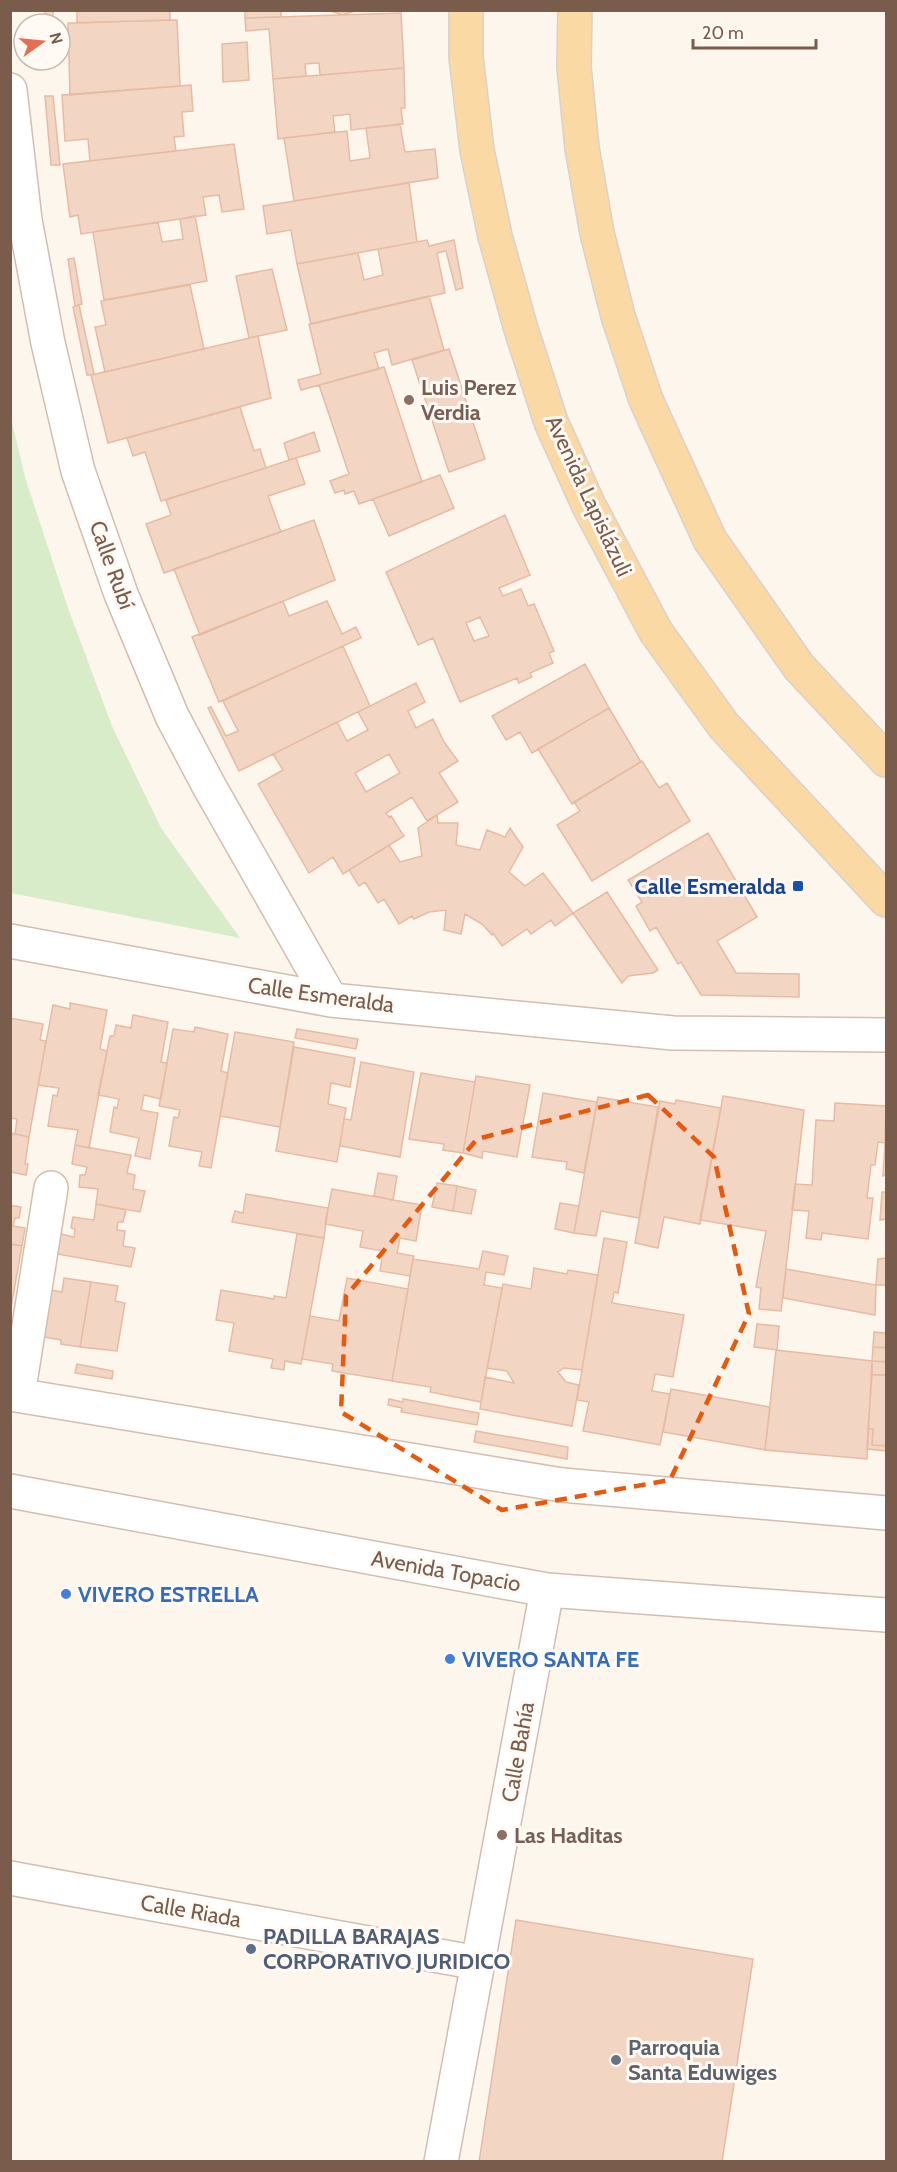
<svg xmlns="http://www.w3.org/2000/svg" width="897" height="2172" viewBox="0 0 897 2172" font-family="Cabin,sans-serif">
	<rect width="100%" height="100%" fill="#fdf6ec"/>
	<path fill="#d8ecc9" d="M11,418L25,477L68,608L112,726L161,828L240,938L11,893Z"/>
	<path fill="#f3d5c3" stroke="#e6bba3" stroke-width="1.5" fill-rule="evenodd" d="M45,10H53V24H45Z
		M77,10H170V20L77,23Z
		M245,10H281V17L245,18Z
		M328,10H358L342,15Z
		M401,13L404,68L320,75L319,63L305,64L306,76L273,79L269,29L246,31L245,18Z
		M177,20L180,86L70,95L68,23Z
		M247,42L249,80L223,82L222,44Z
		M404,68L405,108H401L403,124L351,130L350,114L333,116L335,132L278,139L273,79Z
		M191,85L193,111L182,112L184,136L174,137L176,151L90,161L88,139L65,141L62,95Z
		M45,96H53L60,165H51Z
		M400,124L405,152L435,149L438,178L294,201L284,138L347,131L350,161L370,158L366,128Z
		M234,144L244,209L222,212L219,195L203,197L206,215L81,234L78,215L70,217L63,164Z
		M409,183L417,242L297,264L291,230L267,234L263,206Z
		M195,216L207,281L104,300L93,232L158,222L162,242L183,239L180,219Z
		M427,240L429,246L454,240L463,288L456,290L446,251L437,253L445,293L311,324L297,264L358,253L364,280L383,275L378,249Z
		M74,258L82,304L75,306L68,259Z
		M272,269L287,330L249,338L236,276Z
		M190,285L204,349L105,372L95,327L106,325L101,301Z
		M429,296L444,350L392,365L388,349L374,353L379,369L301,390L298,380L321,374L309,324Z
		M79,305L94,374L91,375H87L73,307Z
		M258,336L271,398L108,443L91,375Z
		M449,349L485,459L449,472L412,360Z
		M384,367L422,482L359,504L354,491L345,494L344,490L335,493L330,481L349,474L319,385Z
		M240,407L254,451L260,449L266,468L161,501L145,452L133,456L127,438Z
		M314,432L320,451L289,460L284,443Z
		M296,458L305,484L268,496L281,532L164,573L146,524L171,515L166,500Z
		M440,475L454,508L389,536L373,499Z
		M505,515L530,575L499,588L503,596L521,589L528,606L534,604L554,651L549,653L553,663L530,673L532,677L519,683L517,678L460,702L433,638L418,645L386,572ZM480,617L489,636L474,641L466,623Z
		M314,520L335,580L200,635L174,569Z
		M283,601L289,616L327,601L342,634L356,627L361,638L219,702L192,637Z
		M343,646L370,706L239,771L208,708L211,707L226,736L238,731L223,701Z
		M585,664L609,708L532,753L520,732L506,740L492,716Z
		M416,683L425,702L408,711L416,728L433,719L444,742L458,761L439,773L458,802L427,821L412,797L386,813L389,817L391,816L404,836L343,874L333,857L309,873L258,784L283,770L273,754L337,722L347,741L368,730L358,712ZM389,754L400,773L366,792L355,773Z
		M609,708L641,762L572,804L538,749Z
		M642,761L659,788L667,783L690,821L592,881L557,825L580,811L574,802Z
		M437,815L438,823H458L456,845L480,850L487,830L505,837L510,828L523,847L509,872L525,886L543,873L573,913L555,926L551,920L531,934L527,929L502,946L493,933L492,935L482,924L465,914L461,934L444,930L446,910L429,912L414,919L412,916L399,924L384,899L378,903L365,882L359,886L349,870L389,845L400,862L422,856L418,828Z
		M708,833L757,917L717,941L736,973L799,974V997L701,995L681,962L678,964L656,927L650,931L636,906L642,902L628,880Z
		M607,892L658,970L653,973L628,976L622,983L573,913Z
		M70,1003L107,1010L100,1049L107,1051L89,1148L75,1145L78,1130L48,1126L53,1095L57,1096L59,1088L38,1085L53,1005L70,1009Z
		M133,1015L168,1022L161,1062L167,1063L161,1099L144,1095L141,1110L158,1113L150,1159L135,1156L139,1138L110,1132L114,1107L117,1108L119,1099L98,1095L110,1036H114L116,1025L131,1028Z
		M10,1018L43,1024L40,1040L46,1041L29,1137L15,1134L17,1119L10,1118Z
		M195,1027L228,1034L221,1071L228,1073L211,1168L199,1166L202,1152L169,1146L174,1117L178,1118L180,1110L159,1106L173,1029L194,1032Z
		M297,1029L358,1039L356,1049L295,1038Z
		M235,1032L294,1042L280,1127L220,1116Z
		M294,1047L355,1058L350,1087L331,1083L328,1104L346,1108L337,1162L276,1151Z
		M361,1062L414,1072L400,1157L340,1146L344,1119L351,1120Z
		M421,1073L475,1082L463,1153L443,1150L444,1144L409,1139Z
		M476,1076L530,1085L517,1157L483,1151L482,1158L463,1153Z
		M543,1093L597,1102L584,1173L566,1169L567,1162L532,1157Z
		M723,1096L804,1110L781,1311L759,1309L761,1288L756,1287L766,1231L700,1220Z
		M598,1097L658,1107L639,1218L601,1211L596,1236L574,1233Z
		M676,1100L721,1108L700,1224L664,1217L658,1248L635,1243L660,1101L675,1104Z
		M835,1103L886,1106L885,1143L878,1142L875,1165H871L867,1198H873L868,1239L822,1233L821,1240L806,1238L809,1211L792,1210L795,1184L812,1185L816,1120L834,1121Z
		M886,1122V1175L883,1176L885,1143Z
		M10,1133L29,1137L25,1164H28L26,1175L10,1172Z
		M75,1145L131,1155L127,1173L135,1175L133,1189L145,1191L140,1212L96,1204L98,1189L79,1187L80,1175H85L87,1167L72,1164Z
		M378,1173L397,1176L393,1200L374,1196Z
		M437,1183L457,1186L453,1211L432,1207Z
		M457,1186L476,1190L471,1214L453,1211Z
		M332,1189L422,1205L416,1241L400,1238L397,1253L414,1256L410,1276L380,1271L383,1251L360,1247L363,1231L325,1224Z
		M882,1192H886V1219L880,1220Z
		M246,1194L328,1208L324,1238L232,1222L235,1211L243,1213Z
		M560,1203L579,1206L574,1233L555,1229Z
		M96,1204L126,1210L123,1222H118L117,1230L125,1231L123,1246L135,1248L131,1267L57,1254L60,1234L74,1237L75,1229L71,1228L73,1217L94,1220Z
		M10,1205L21,1207L19,1218H15L13,1226L25,1228L22,1246L10,1244Z
		M297,1234L324,1238L301,1364L285,1361L284,1370L271,1368L273,1359L229,1351L234,1323L216,1320L221,1290L274,1299V1296L286,1298Z
		M604,1238L627,1242L618,1293L614,1292L612,1303L684,1315L673,1377L655,1374L652,1391L670,1394L660,1445L583,1431L589,1402L577,1400Z
		M10,1244L22,1246L10,1313Z
		M483,1251L508,1256L504,1275L486,1272L484,1285L502,1288L481,1402L430,1392L431,1387L392,1381L413,1259L479,1269Z
		M886,1258V1285H876L878,1259Z
		M534,1268L567,1274L568,1270L598,1275L582,1370L564,1368L558,1372L566,1382L579,1385L572,1426L480,1409L485,1377L514,1383L507,1371L487,1368L503,1284L531,1289Z
		M786,1269L876,1285L875,1315L783,1298Z
		M64,1278L91,1282L80,1347L61,1344V1340L44,1337L51,1290L62,1292Z
		M347,1278L408,1289L392,1381L332,1371L333,1364L302,1359L310,1316L339,1321Z
		M91,1282L118,1286L115,1301L125,1303L117,1351L80,1347Z
		M757,1324L779,1326L777,1350L754,1347Z
		M874,1332L886,1333V1348L873,1347Z
		M873,1347L886,1348V1362L872,1361Z
		M776,1350L872,1361L867,1459L765,1450Z
		M872,1361L886,1362V1375H872Z
		M77,1364L113,1371L112,1379L75,1373Z
		M872,1375H886V1446L872,1445L873,1429H868Z
		M671,1389L770,1407L765,1450L663,1432Z
		M389,1399L403,1402V1399L479,1413L477,1425L401,1412L402,1408L388,1405Z
		M868,1429H873L872,1445L886,1446V1451L867,1449Z
		M476,1431L568,1447L567,1459L474,1442Z
		M516,1920L753,1959L722,2162H479Z"/>
	<g fill="none" stroke-linecap="round" stroke-linejoin="round">
		<defs>
			<path id="minor" d="M10,90L25,220L48,343L78,471L121,594L172,716L209,786L331,1000
				M10,941L331,1000L673,1033L886,1035
				M10,1394L562,1485L886,1513
				M18,1395L51,1188
				M10,1491L547,1590L886,1615
				M10,1878L478,1963
				M441,2162L547,1590"/>
			<path id="major" d="M466,10V57L477,150L495,236L521,329L551,422L588,504L656,632L724,726L886,900
				M575,10L574,67L582,148L597,233L618,316L646,400L710,540L799,667L886,760"/>
		</defs>
		<use href="#minor" stroke="#d1beb0" stroke-width="36"/>
		<use href="#major" stroke="#dad1cd" stroke-width="36"/>
		<use href="#minor" stroke="#fff" stroke-width="33"/>
		<use href="#major" stroke="#fbd9a5" stroke-width="33"/>
	</g>
	<path fill="none" stroke="#e8590c" stroke-width="4.5" stroke-dasharray="12 8" stroke-linejoin="round" d="M648,1095L714,1157L749,1314L670,1480L502,1510L341,1412L346,1296L477,1139Z"/>
	<g fill="#8d6e63" stroke="#fffaf3" stroke-width="2">
		<circle cx="409" cy="400" r="6"/>
		<circle cx="502" cy="1835" r="6"/>
	</g>
	<rect fill="#1a4fb4" stroke="#fffaf3" stroke-width="2" x="792" y="880" width="12" height="12" rx="3"/>
	<g fill="#3f7fe0" stroke="#fffaf3" stroke-width="2">
		<circle cx="66" cy="1594" r="6"/>
		<circle cx="450" cy="1659" r="6"/>
	</g>
	<circle fill="#5c6f8a" stroke="#fffaf3" stroke-width="2" cx="251" cy="1949" r="6"/>
	<circle fill="#6b7280" stroke="#fffaf3" stroke-width="2" cx="616" cy="2060" r="6"/>
	<g text-anchor="middle" dominant-baseline="central" stroke-width="6" stroke-linejoin="round" paint-order="stroke">
		<g font-size="22" font-weight="bold" fill="#785e54" stroke="#fffaf3" text-anchor="start">
			<text x="421" y="387">Luis Perez<tspan x="421" dy="25">Verdia</tspan></text>
			<text x="514" y="1835">Las Haditas</text>
		</g>
		<g font-size="22" fill="#7a5c4d" stroke="#fffaf3">
			<text transform="translate(589 496) rotate(65)">Avenida Lapislázuli</text>
			<text transform="translate(112 565) rotate(70)">Calle Rubí</text>
			<text transform="translate(321 995) rotate(8)">Calle Esmeralda</text>
			<text transform="translate(446 1571) rotate(10)">Avenida Topacio</text>
			<text transform="translate(518 1752) rotate(-80)">Calle Bahía</text>
			<text transform="translate(191 1911) rotate(10)">Calle Riada</text>
		</g>
		<g font-size="22" font-weight="bold" fill="#164399" stroke="#fffaf3" text-anchor="end">
			<text x="786" y="886">Calle Esmeralda</text>
		</g>
		<g font-size="22" font-weight="bold" fill="#366cbe" stroke="#fffaf3" text-anchor="start">
			<text x="78" y="1594">VIVERO ESTRELLA</text>
			<text x="462" y="1659">VIVERO SANTA FE</text>
		</g>
		<g font-size="22" font-weight="bold" fill="#4e5e75" stroke="#fffaf3" text-anchor="start">
			<text x="263" y="1936">PADILLA BARAJAS<tspan x="263" dy="25">CORPORATIVO JURIDICO</tspan></text>
		</g>
		<g font-size="22" font-weight="bold" fill="#5b616d" stroke="#fffaf3" text-anchor="start">
			<text x="628" y="2047">Parroquia<tspan x="628" dy="25">Santa Eduwiges</tspan></text>
		</g>
	</g>
	<rect width="897" height="2172" fill="none" stroke="#7a5c4d" stroke-width="24"/>
	<g transform="translate(42 42) rotate(75)"><circle r="28" fill="#fffaf3" stroke="#cabbb1" stroke-width="1.5"/>
	<path d="M0-4.5L10 22L0 15L-10 22Z" fill="#e76f51"/>
	<text y="-9" font-size="16" font-weight="bold" text-anchor="middle" fill="#7a5c4d">N</text>
	</g>
	<path d="M693 39v9h123v-9" fill="none" stroke="#7a5c4d" stroke-width="3"/>
	<text x="702" y="39" font-size="18" fill="#7a5c4d" stroke="#fffaf3" stroke-width="4.5" paint-order="stroke">20 m</text>
</svg>
